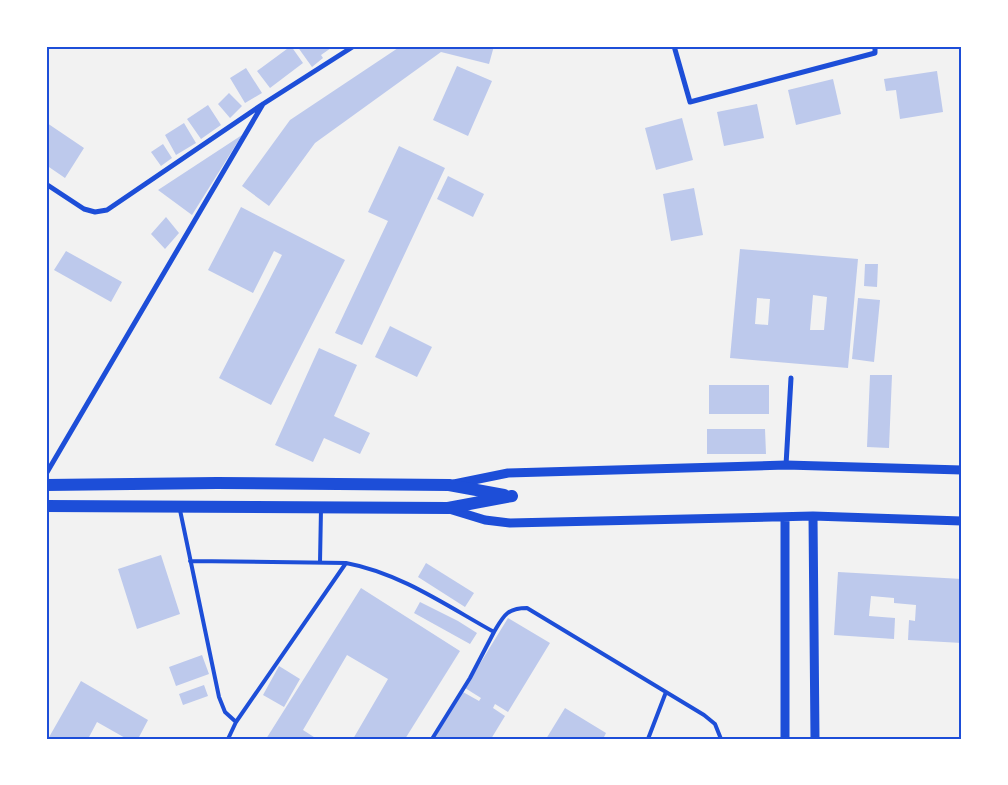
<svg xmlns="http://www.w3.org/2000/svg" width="1008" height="785" viewBox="0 0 1008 785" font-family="'Public Sans',sans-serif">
	<rect width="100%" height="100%" fill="#f2f2f2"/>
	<path fill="#bdc9ec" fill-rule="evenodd" d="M291,46L303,63L270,88L257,71Z
		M297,46H330L331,48L321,55L323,58L312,67Z
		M401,46H494L489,64L441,52L315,143L269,206L242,186L290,120Z
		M457,66L492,81L468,136L433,120Z
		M246,68L262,93L245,103L230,78Z
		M937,71L943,112L900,119L896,90L886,91L884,79Z
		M833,79L841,114L796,125L788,90Z
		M229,93L242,106L230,118L218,104Z
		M757,104L764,138L724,146L717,112Z
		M208,105L221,125L201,139L187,119Z
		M682,118L693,160L656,170L645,128Z
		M47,123L84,148L65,178L46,165V125Z
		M184,123L196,143L176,155L165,135Z
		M242,135L192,215L158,190Z
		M163,144L172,158L161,166L151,152Z
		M399,146L445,168L362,345L335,333L388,221L368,212Z
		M448,176L484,194L473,217L437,199Z
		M694,188L703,235L671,241L663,194Z
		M241,207L345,260L271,405L219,378L282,255L274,251L253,293L208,270Z
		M166,217L179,233L165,249L151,234Z
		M740,249L858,259L848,368L730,358ZM813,295L827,297L824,330H810ZM757,298L770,299L768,325L755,324Z
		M66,251L122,282L111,302L54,270Z
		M865,264H878L877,287L864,286Z
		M858,298L880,300L874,362L852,359Z
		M390,326L432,347L417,377L375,357Z
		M319,348L357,365L334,416L370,433L360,454L324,438L313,462L275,445Z
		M870,375H892L889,448L867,447Z
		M709,385H769V414H709Z
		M707,429H765L766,454H707Z
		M161,555L180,614L137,629L118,569Z
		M426,563L474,593L465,607L418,577Z
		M838,572L962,579V643L908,640L909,620L915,621L916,605L894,603V598L871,596L869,616L895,618L894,639L834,635Z
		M361,588L460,651L405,739H353L388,679L347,655L303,730L317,739H266Z
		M420,602L458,621L477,633L470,644L414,613Z
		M508,618L550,643L508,712L495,704L493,708L505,716L491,739H434L463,692L479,701L481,698L465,688Z
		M202,655L209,674L176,686L169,667Z
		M279,666L300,679L284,707L263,695Z
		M81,681L148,720L138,739H127L97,722L88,739H48Z
		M204,685L208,696L183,705L179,694Z
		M565,708L606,733L603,739H546Z"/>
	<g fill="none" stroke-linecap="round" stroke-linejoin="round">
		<path stroke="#1d4ed8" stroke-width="4" d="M180,510L219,697L225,712L236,722
			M190,561L346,563
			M320,562L321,509
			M228,739L236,722L346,563C400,573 447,606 494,632C503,617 506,608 527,608L704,715L715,724L721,739
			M432,739L470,678L494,632
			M648,739L666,692"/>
		<path stroke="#1d4ed8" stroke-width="5" d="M674,46L690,102L875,53V46
			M46,184L84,209L95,212L107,210L263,104L354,46
			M786,465L791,378
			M46,474L263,104"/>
		<path stroke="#1d4ed8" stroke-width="9" d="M454,484L508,473L786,465L962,470
			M449,509L485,520L510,523L813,516L962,521
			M813,516L815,739
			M785,517V739"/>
		<path stroke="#1d4ed8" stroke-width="12" d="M46,485L217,483L449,485L504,495
			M46,506L448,508L512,496"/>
	</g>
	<rect width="1008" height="785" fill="none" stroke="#ffffff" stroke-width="95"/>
	<rect x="48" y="48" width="912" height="690" fill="none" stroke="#1d4ed8" stroke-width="2"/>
</svg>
